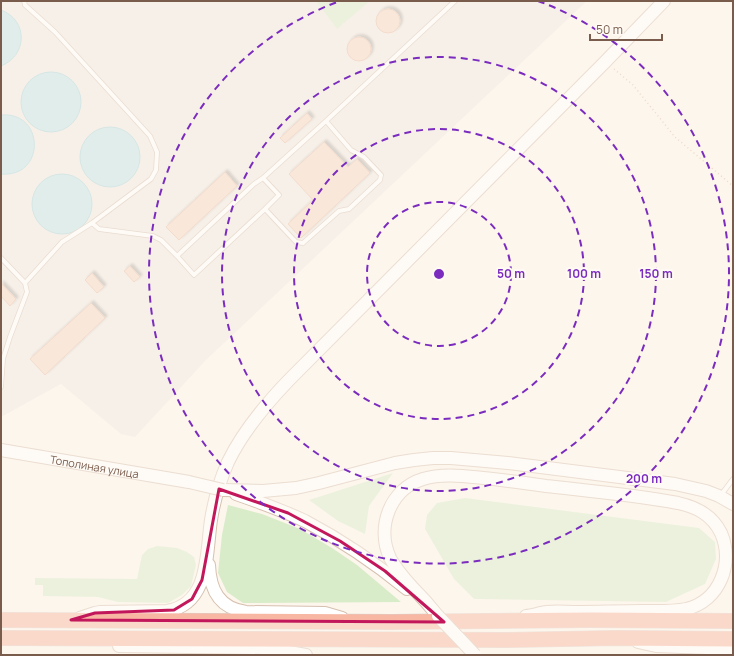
<svg xmlns="http://www.w3.org/2000/svg" width="734" height="656" viewBox="0 0 734 656" font-family="Manrope,sans-serif">
	<defs>
		<filter id="shadow"><feDropShadow dx="2.5" dy="-2.5" stdDeviation="1" flood-color="#0004"/></filter>
	</defs>
	<rect width="100%" height="100%" fill="#fdf6ec"/>
	<path fill="#efe9e4" d="M1,1H587L206,360L135,437L121,434L61,384L1,417Z"/>
	<path fill="#d8ecc9" d="M316,1H370L337,29Z
		M393,473L369,506L365,534L338,521L309,500Z
		M465,498L699,528L715,542L716,559L705,584L666,602L474,599L454,579L425,529L427,515L437,503Z
		M228,505L262,514L300,529L332,548L357,565L401,602L243,603L227,592L218,573L222,535Z
		M157,546L177,548L187,552L194,557L196,565L191,586L182,595L168,603L118,602L98,597L43,596V585H35V578L137,579L142,555L148,549Z"/>
	<path fill="#bfe3e8" stroke="#a5d3da" d="M1,10C28,20 28,55 1,66Z
		M21 102a30 30 0 1 1 60 0a30 30 0 1 1-60 0Z
		M1,115C45,111 46,178 1,174Z
		M80 157a30 30 0 1 1 60 0a30 30 0 1 1-60 0Z
		M32 204a30 30 0 1 1 60 0a30 30 0 1 1-60 0Z"/>
	<path fill="#f3d5c3" stroke="#e6bba3" filter="url(#shadow)" d="M376 21a12 12 0 1 1 24 0a12 12 0 1 1-24 0Z
		M347 49a12 12 0 1 1 24 0a12 12 0 1 1-24 0Z
		M307,113L312,119L285,143L280,138Z
		M324,142L348,167L357,159L370,173L301,238L288,224L313,200L289,174Z
		M225,172L237,186L179,240L166,227Z
		M130,266L140,277L134,282L124,271Z
		M92,273L104,287L97,293L85,280Z
		M1,283L16,299L10,306L1,296Z
		M91,303L105,318L45,375L30,359Z"/>
	<g fill="none" stroke-linecap="round" stroke-linejoin="round">
		<defs>
			<path id="lane" d="M263,178L279,195L265,209L296,242L303,243L339,211L349,209L380,180L381,175L364,157L351,150L326,121
				M92,223L99,229L153,236L161,240L177,256L254,184L263,178L326,121L455,1
				M177,256L194,275L265,209
				M1,258L25,283
				M1,359H3L10,337L27,292L25,283L62,242L92,223L151,179L156,170L157,152L150,136L55,32L25,5L24,1
				M1,387L3,359
				M721,495L733,479"/>
			<g id="secondary">
				<path id="s1" d="M1,450L189,482"/>
				<path d="M223,490L263,491L296,488L319,483L395,463L414,460L433,458H451L508,463L675,484L706,491L719,496L733,504"/>
				<path d="M236,494C259,502 282,510 305,521C341,540 375,563 407,589"/>
				<path d="M209,565C210,590 219,608 246,612L325,613L342,618"/>
				<path d="M438,616C430,606 421,596 412,587C404,578 396,569 390,558C376,527 390,489 423,479C442,473 464,476 483,478C504,480 525,483 546,486C590,491 635,495 678,503C697,507 712,515 721,533C734,563 720,601 686,609C671,612 655,611 641,611C619,611 598,612 577,612C567,612 556,611 547,612C540,613 533,615 526,616"/>
				<path d="M80,618L95,613L100,612L167,611C210,604 206,553 211,520C214,501 220,480 228,462C243,431 265,405 288,381L605,62L664,1"/>
				<path d="M638,642L656,646L733,649"/>
				<path d="M119,646L265,648L306,655"/>
			</g>
			<path id="highway" d="M1,620L392,622L592,620L733,621
				M1,638L504,640L617,638L733,639"/>
		</defs>
		<use href="#lane" stroke="#d1beb0" stroke-width="5.5"/>
		<use href="#secondary" stroke="#d6c0b0" stroke-width="14"/>
		<use href="#highway" stroke="#dad1cd" stroke-width="16"/>
		<path stroke="#d9b8a5" stroke-width="1.5" stroke-dasharray="1 3" stroke-linecap="butt" d="M614,69L633,85L675,137L733,186"/>
		<use href="#lane" stroke="#fff" stroke-width="4"/>
		<use href="#secondary" stroke="#fff" stroke-width="12"/>
		<use href="#highway" stroke="#f7b7a3" stroke-width="15"/>
		<defs>
			<path id="secondary-bridge" d="M189,482L223,490
				M438,616L475,655"/>
		</defs>
		<use href="#secondary-bridge" stroke="#d6c0b0" stroke-width="14" stroke-linecap="butt"/>
		<use href="#secondary-bridge" stroke="#fff" stroke-width="12"/>
	</g>
	<path d="M0 0H734V656H0ZM219,489L288,513L340,541L385,571L444,622L71,620L95,613L174,610L192,599L202,580Z" fill="#fdf6ec" fill-opacity=".55" fill-rule="evenodd"/>
	<path fill="none" stroke="#c2185b" stroke-width="3" stroke-linejoin="round" d="M219,489L288,513L340,541L385,571L444,622L71,620L95,613L174,610L192,599L202,580Z"/>
	<g fill="none" stroke="#7b2cbf" stroke-width="2" stroke-dasharray="7 5">
		<circle cx="439" cy="274" r="72"/>
		<circle cx="439" cy="274" r="145"/>
		<circle cx="439" cy="274" r="217"/>
		<path d="M538 1A290 290 0 1 1 340 1"/>
	</g>
	<g text-anchor="middle" dominant-baseline="central" stroke-width="4" stroke-linejoin="round" paint-order="stroke">
		<g font-size="11" fill="#7a5c4d" stroke="#fffaf3">
			<text stroke="none"><textPath href="#s1" startOffset="95">Тополиная улица</textPath></text>
		</g>
	</g>
	<circle cx="439" cy="274" r="6" fill="#7b2cbf" stroke="#fffaf3" stroke-width="2"/>
	<g font-size="12" text-anchor="middle" font-weight="bold" fill="#7b2cbf" stroke="#fffaf3" stroke-width="4" stroke-linejoin="round" paint-order="stroke">
		<text x="511" y="278">50 m</text>
		<text x="584" y="278">100 m</text>
		<text x="656" y="278">150 m</text>
		<text x="644" y="483">200 m</text>
	</g>
	<rect width="734" height="656" fill="none" stroke="#7a5c4d" stroke-width="4"/>
	<path d="M590 34v6h72v-6" fill="none" stroke="#7a5c4d" stroke-width="2"/>
	<text x="596" y="34" font-size="12" fill="#7a5c4d" stroke="#fffaf3" stroke-width="3" paint-order="stroke">50 m</text>
</svg>
